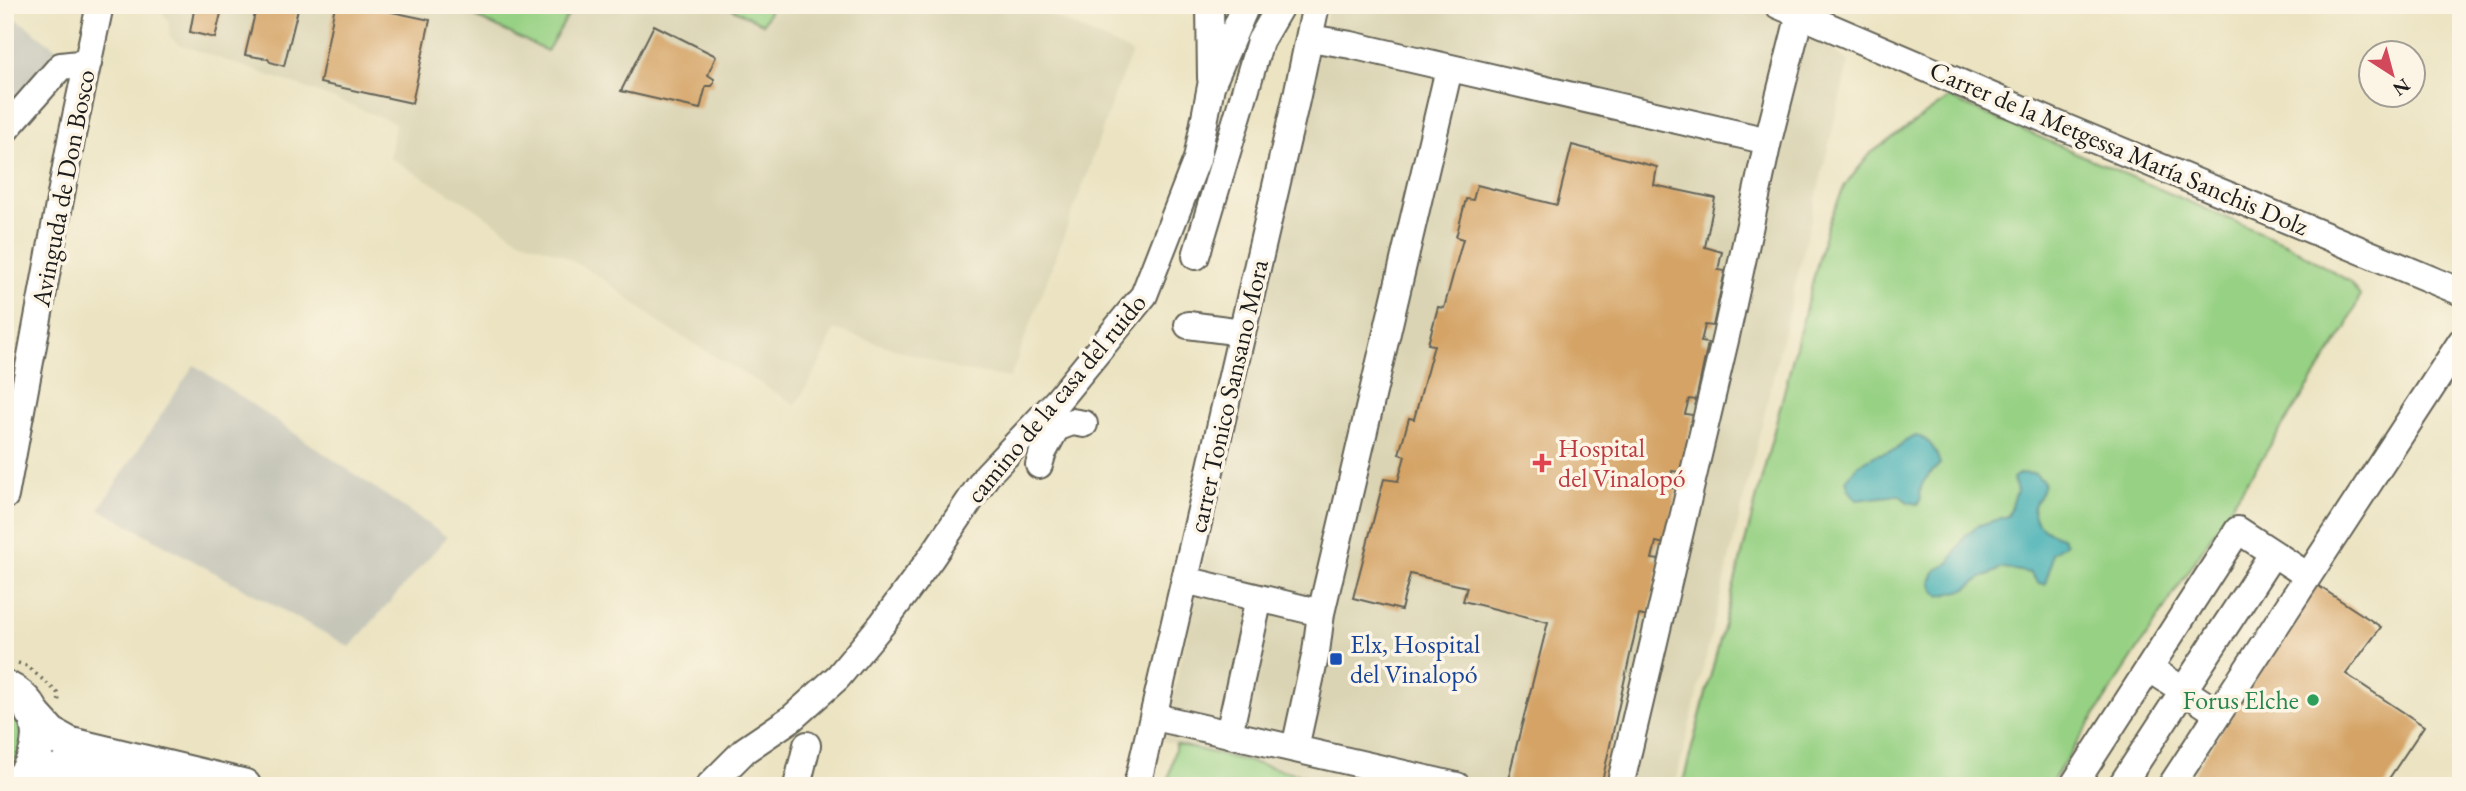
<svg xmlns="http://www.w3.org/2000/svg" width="2466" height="791" viewBox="0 0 2466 791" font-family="'EB Garamond',serif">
	<rect width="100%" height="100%" fill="#fcf5e5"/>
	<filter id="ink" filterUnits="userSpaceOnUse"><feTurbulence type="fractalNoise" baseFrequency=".0143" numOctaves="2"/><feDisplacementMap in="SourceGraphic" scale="14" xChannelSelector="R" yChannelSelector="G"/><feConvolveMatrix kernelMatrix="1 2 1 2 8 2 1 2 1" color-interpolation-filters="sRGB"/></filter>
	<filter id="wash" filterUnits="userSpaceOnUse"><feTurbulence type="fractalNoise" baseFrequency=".00686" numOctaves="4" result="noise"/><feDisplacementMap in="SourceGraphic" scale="28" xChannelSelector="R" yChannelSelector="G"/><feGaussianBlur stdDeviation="1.57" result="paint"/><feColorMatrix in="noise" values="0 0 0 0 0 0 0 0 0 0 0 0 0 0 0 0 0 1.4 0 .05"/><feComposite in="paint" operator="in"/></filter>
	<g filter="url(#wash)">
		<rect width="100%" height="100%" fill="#ebe3c1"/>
		<path fill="#dad4b4" d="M149,5H1028L1132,53L1115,93L1085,180L1010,378L959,370L834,329L824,356L796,405L661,324L603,279L559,253L517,238L473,207L390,158L395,123L314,91L178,44L170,37L168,20L161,11Z
			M1329,5H1752L1788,20L1849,61L1675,786H1359L1163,741Z"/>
		<path fill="#c5c5b8" d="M5,10L57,49L5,115Z
			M194,365L447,537L350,647L99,509Z"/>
		<path fill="#97d184" stroke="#5a7650" stroke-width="2" d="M481,5H560L571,11L547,51L476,17Z
			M725,5H772L763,24Z
			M1949,98L2287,244L2350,282L2360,296L2346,329L2049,786H1682L1827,226L1845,185L1871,153Z
			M5,708C33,731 23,750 5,775Z
			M1176,744L1348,786H1167Z"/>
		<path fill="#3cadb3" stroke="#2c6468" stroke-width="2" d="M1916,436C1930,438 1936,451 1940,464C1930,474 1917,483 1921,498L1918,504L1908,502L1899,495L1857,500L1849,490L1846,480L1857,466L1876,455L1897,449L1905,441Z
			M2020,473L2035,474L2044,482C2043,492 2039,496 2035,504C2027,522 2048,533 2062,537L2066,544L2052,553L2051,565L2045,584L2038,583L2030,573L2003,568L1981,578L1967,589L1940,596L1934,590L1931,581L1936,570L1949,563L1966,535L1977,526L2008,516L2017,491L2013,478Z"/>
		<g id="blocks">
			<path fill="#d4a365" d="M195,5H223L215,38L190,32Z
				M257,5H299L284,66L270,62L268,59L245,55Z
				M335,5H359L430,20L412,103L320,83Z
				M654,25L716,56L708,75L714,79V83L712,86H706L700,109L621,91Z
				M1572,145L1657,167L1654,185L1715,198L1705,247L1722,252L1718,270L1725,271L1713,326L1705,325L1701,342L1708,343L1696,400L1689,399L1685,414L1693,415L1680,472L1672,471L1668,487L1677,489L1665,544L1656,542L1652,559L1660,560L1648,617L1639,615L1601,786H1523L1507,783L1548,622L1463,601L1467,587L1410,574L1401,610L1353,598L1384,479L1398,481L1405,456L1399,454L1409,418L1414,419L1434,345L1428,344L1438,307L1444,308L1463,239L1456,237L1466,199L1473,200L1477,185L1557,205Z
				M2317,585L2381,627L2346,674L2424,726L2384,786H2185Z"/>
		</g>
	</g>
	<g filter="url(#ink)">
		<use href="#blocks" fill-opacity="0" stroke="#646256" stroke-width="2"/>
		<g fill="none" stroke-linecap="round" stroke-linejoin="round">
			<defs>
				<path id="minor" d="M1210,5L1211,78
					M1778,5L2054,123L2461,292
					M1310,38L1351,45L1768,141L1800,14
					M5,130L61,66L88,63
					M1196,256L1260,41L1281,5
					M1188,325L1242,332
					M1039,465L1043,452L1056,428L1072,422L1084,424
					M5,496L72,135L100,5
					M1185,580L1321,613
					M2149,668L2218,713
					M1155,717L1457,786
					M1229,734L1259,598
					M1295,748L1316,652L1321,613L1449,69
					M709,786L745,750L792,718L838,677L883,623L931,558L987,475L1058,400L1144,295L1197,159L1211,86L1246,5
					M797,786L807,745
					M1137,786L1296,100L1316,5
					M1620,786L1726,336L1768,141
					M2073,786L2238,530L2308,576
					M2121,786L2273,553
					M2171,786L2461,342"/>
				<path id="major" d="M5,687C49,709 46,753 16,786
					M32,713L51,734L69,744L244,786
					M28,773L63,771L127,786"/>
			</defs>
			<use href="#minor" stroke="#646256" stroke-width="30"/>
			<use href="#major" stroke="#646256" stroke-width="37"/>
			<path stroke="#646256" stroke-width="3.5" stroke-dasharray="2 5" stroke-linecap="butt" d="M18,663L27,666L57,692L60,705"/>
			<use href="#minor" stroke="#fff" stroke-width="26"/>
			<use href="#major" stroke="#fff" stroke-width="33"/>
		</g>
	</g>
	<path fill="#e0444e" stroke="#fcf5e5" stroke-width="2.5" d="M1538.5 452.5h7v7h7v7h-7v7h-7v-7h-7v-7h7z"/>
	<rect fill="#1a4fb4" stroke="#fcf5e5" stroke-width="2.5" x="1329" y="652" width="14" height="14" rx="3.5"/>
	<circle fill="#2e9e5b" stroke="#fcf5e5" stroke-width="2.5" cx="2313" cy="700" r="7"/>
	<g text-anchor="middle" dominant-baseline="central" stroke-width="7" stroke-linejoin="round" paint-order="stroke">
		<g font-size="26" fill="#1c1c1c" stroke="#fcf5e5">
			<text transform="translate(2119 148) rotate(23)">Carrer de la Metgessa María Sanchis Dolz</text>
			<text transform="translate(63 188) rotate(-79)">Avinguda de Don Bosco</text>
			<text transform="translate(1228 396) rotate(-77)">carrer Tonico Sansano Mora</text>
			<text transform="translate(1056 398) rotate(-50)">camino de la casa del ruido</text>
		</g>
		<g font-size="26" fill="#be3a42" stroke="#fcf5e5" text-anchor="start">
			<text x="1558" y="448">Hospital<tspan x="1558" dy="30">del Vinalopó</tspan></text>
		</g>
		<g font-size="26" fill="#164399" stroke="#fcf5e5" text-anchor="start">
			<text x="1350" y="644">Elx, Hospital<tspan x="1350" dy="30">del Vinalopó</tspan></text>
		</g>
		<g font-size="26" fill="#27864d" stroke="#fcf5e5" text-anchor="end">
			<text x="2299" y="700">Forus Elche</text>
		</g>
	</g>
	<rect width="2466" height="791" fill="none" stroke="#fcf5e5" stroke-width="28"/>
	<g transform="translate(2392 74) rotate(144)"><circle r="33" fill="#fcf5e5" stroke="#a29e95" stroke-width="2"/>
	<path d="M0-5L12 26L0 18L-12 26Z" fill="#d1495b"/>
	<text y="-10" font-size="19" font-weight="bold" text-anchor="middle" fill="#1c1c1c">N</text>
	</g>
</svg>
